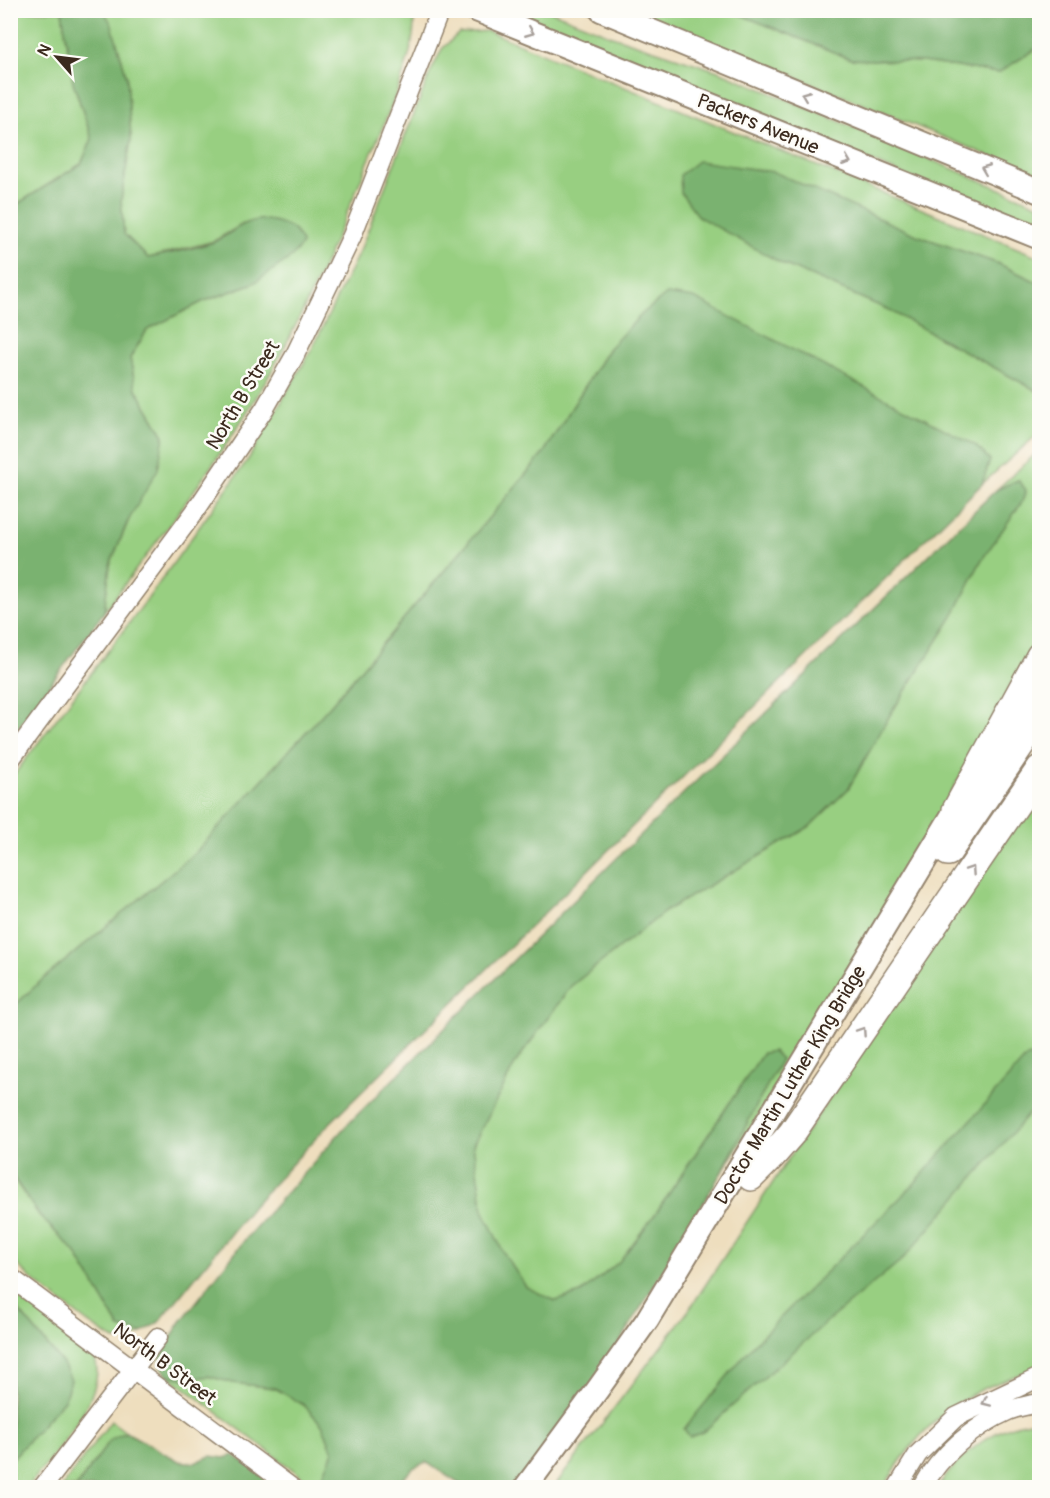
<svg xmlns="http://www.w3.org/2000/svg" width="1050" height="1498" viewBox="0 0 1050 1498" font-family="Pangolin,sans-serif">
	<rect width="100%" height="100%" fill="#fdfcf7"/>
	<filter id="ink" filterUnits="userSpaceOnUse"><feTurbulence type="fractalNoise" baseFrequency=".0167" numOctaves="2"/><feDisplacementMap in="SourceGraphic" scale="12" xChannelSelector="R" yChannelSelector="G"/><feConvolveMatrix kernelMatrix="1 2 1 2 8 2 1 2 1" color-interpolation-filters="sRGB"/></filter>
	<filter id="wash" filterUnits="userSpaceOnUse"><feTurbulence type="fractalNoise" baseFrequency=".008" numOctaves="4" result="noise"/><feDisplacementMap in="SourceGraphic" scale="24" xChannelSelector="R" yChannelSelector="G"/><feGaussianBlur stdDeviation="1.35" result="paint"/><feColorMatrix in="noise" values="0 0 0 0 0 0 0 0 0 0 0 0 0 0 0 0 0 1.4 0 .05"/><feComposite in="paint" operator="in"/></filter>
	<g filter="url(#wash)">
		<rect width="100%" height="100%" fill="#eedebe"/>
		<path fill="#98cf81" stroke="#6a7c50" stroke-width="1.5" d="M412,10C422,40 390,108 379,136C342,224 306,315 257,396C211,472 157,541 104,612L110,565L164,436L136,389L130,358L147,330L202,302L254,283L243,224L214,241L148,258L124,234L121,200L131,139L127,78L112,26L104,11Z
			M10,11H62L73,82L92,139L81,164L11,208Z
			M504,11H550L615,37L721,72L1039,205V230Z
			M634,11H731L851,59L923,62L998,73L1039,47V176Z
			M488,31L1039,257V283L999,264L919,236L781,263L889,310L1039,392V433L982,484L990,460L609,348L543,454L329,707L196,852L42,980L11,1009L10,780L149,597L249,458L312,349L361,248L430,73L442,49L459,33Z
			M1039,451V633L936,820L830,1001L720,1175L781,1059L763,1053L656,1213L619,1262L581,1293L555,1301L526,1287L504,1254L483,1210L473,1145L516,1062L571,986L667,910L809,827L848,789L890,715L952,618L981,561L1018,480L996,490Z
			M1039,790V1366C1017,1376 993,1383 971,1395C933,1416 905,1450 884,1487L553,1488L689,1310L791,1155Z
			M10,1174L39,1215L75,1252L120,1328L142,1333L129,1340H114L88,1323L34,1281L11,1259Z
			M10,1292C26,1304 87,1344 94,1357C111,1393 49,1459 28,1487H11V1460L64,1400L71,1380L63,1364L11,1301Z
			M166,1374L187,1380L208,1376L233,1383L275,1388L304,1405L323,1426L333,1452L323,1478L327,1487H316Z
			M111,1421L126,1432L111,1439L76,1487L61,1488Z
			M1039,1421V1487H938C962,1452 996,1424 1039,1421Z"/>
		<path fill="#7ab26f" stroke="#5a6e46" stroke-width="1.5" d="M62,11H104L112,25L127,78L131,139L121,200L124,234L148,258C166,254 199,248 216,241C241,228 248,213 280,223C292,227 298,232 302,244L293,256L254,283L202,302L147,330L130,358L136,389L164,436L158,469L127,523L110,565L104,612L11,737V208L81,164L92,139L73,82Z
			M731,11H1039V47L998,73L923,62L851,59Z
			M698,161L774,172L919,236L999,264L1039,283V392L889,310L781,263L699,217L681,193L680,175Z
			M667,294L694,298L975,445L990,460L982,484L329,1124L253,1206L159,1322L142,1333L120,1328L75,1252L39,1215L11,1174V1009L42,980L196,852L329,707L543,454L609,348L643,313Z
			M1018,480L1026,490L1022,502L981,561L952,618L890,715L848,789L809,827L667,910L571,986L516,1062L473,1145L483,1210L504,1254L526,1287L555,1301L581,1293L619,1262L656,1213L763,1053L773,1051L781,1059L720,1175L594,1386L517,1487H464L426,1462L413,1468L395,1487H327L322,1478L333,1452L323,1426L304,1405L275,1388L233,1383L208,1376L187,1380L166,1374L160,1365L161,1354L180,1323L247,1237L344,1128L620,855L996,490Z
			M1039,1055V1102L904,1258L830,1319L703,1432L690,1437L684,1429L752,1346L913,1185L1027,1057Z
			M11,1301L63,1364L71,1380L64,1400L11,1460Z
			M126,1432L179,1461L195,1463L210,1456L224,1458L234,1455L278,1488H76L111,1439Z"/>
	</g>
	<g filter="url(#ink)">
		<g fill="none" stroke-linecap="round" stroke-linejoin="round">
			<defs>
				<path id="minor" d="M10,760L196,510L265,408L294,357L352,236L440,10
					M10,1277L292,1488
					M42,1488L158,1337
					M897,1488L918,1454L956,1417L1040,1377
					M922,1488C940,1455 974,1426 1008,1411C1017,1407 1029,1405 1040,1403"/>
				<path id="major" d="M476,10L1040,238
					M601,10L1040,192
					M1018,730L1040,695
					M525,1488L598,1389L647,1320L964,796"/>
				<path id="highway" d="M956,810L1040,656
					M948,852L1040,716
					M751,1177L772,1156L792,1133L1040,769"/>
			</defs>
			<use href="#minor" stroke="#94846e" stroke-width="21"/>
			<use href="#major" stroke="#94846e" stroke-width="26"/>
			<use href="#highway" stroke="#94846e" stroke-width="30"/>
			<use href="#minor" stroke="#fff" stroke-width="18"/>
			<use href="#major" stroke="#fff" stroke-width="22"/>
			<use href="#highway" stroke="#fff" stroke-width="27"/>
		</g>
		<defs><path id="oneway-chevron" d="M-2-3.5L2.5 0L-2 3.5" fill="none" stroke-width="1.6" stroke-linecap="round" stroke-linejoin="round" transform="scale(1.5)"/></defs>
		<g stroke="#a79f9a">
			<use href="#oneway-chevron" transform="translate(530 32) rotate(22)"/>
			<use href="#oneway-chevron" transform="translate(805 95) rotate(-158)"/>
			<use href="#oneway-chevron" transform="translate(847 161) rotate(22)"/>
			<use href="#oneway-chevron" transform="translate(985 169) rotate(-158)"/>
			<use href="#oneway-chevron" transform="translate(971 870) rotate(-56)"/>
			<use href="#oneway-chevron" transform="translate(862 1031) rotate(-56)"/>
			<use href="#oneway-chevron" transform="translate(986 1402) rotate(156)"/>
		</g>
	</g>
	<g text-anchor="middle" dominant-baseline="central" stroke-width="5" stroke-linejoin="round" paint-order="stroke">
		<g font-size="20" fill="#3b2a1e" stroke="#fdfcf7">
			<text transform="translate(758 124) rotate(22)">Packers Avenue</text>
			<text transform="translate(243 395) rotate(-59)">North B Street</text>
			<text transform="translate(790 1085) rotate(-59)">Doctor Martin Luther King Bridge</text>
			<text transform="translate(165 1364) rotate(37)">North B Street</text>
		</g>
	</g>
	<rect width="1050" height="1498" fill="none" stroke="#fdfcf7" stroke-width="36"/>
	<g transform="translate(57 57) rotate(298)" stroke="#fdfcf7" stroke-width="4.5" paint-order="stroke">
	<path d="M0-4.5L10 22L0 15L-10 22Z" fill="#3b2a1e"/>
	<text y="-9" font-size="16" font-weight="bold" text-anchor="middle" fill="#3b2a1e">N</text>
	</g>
</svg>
